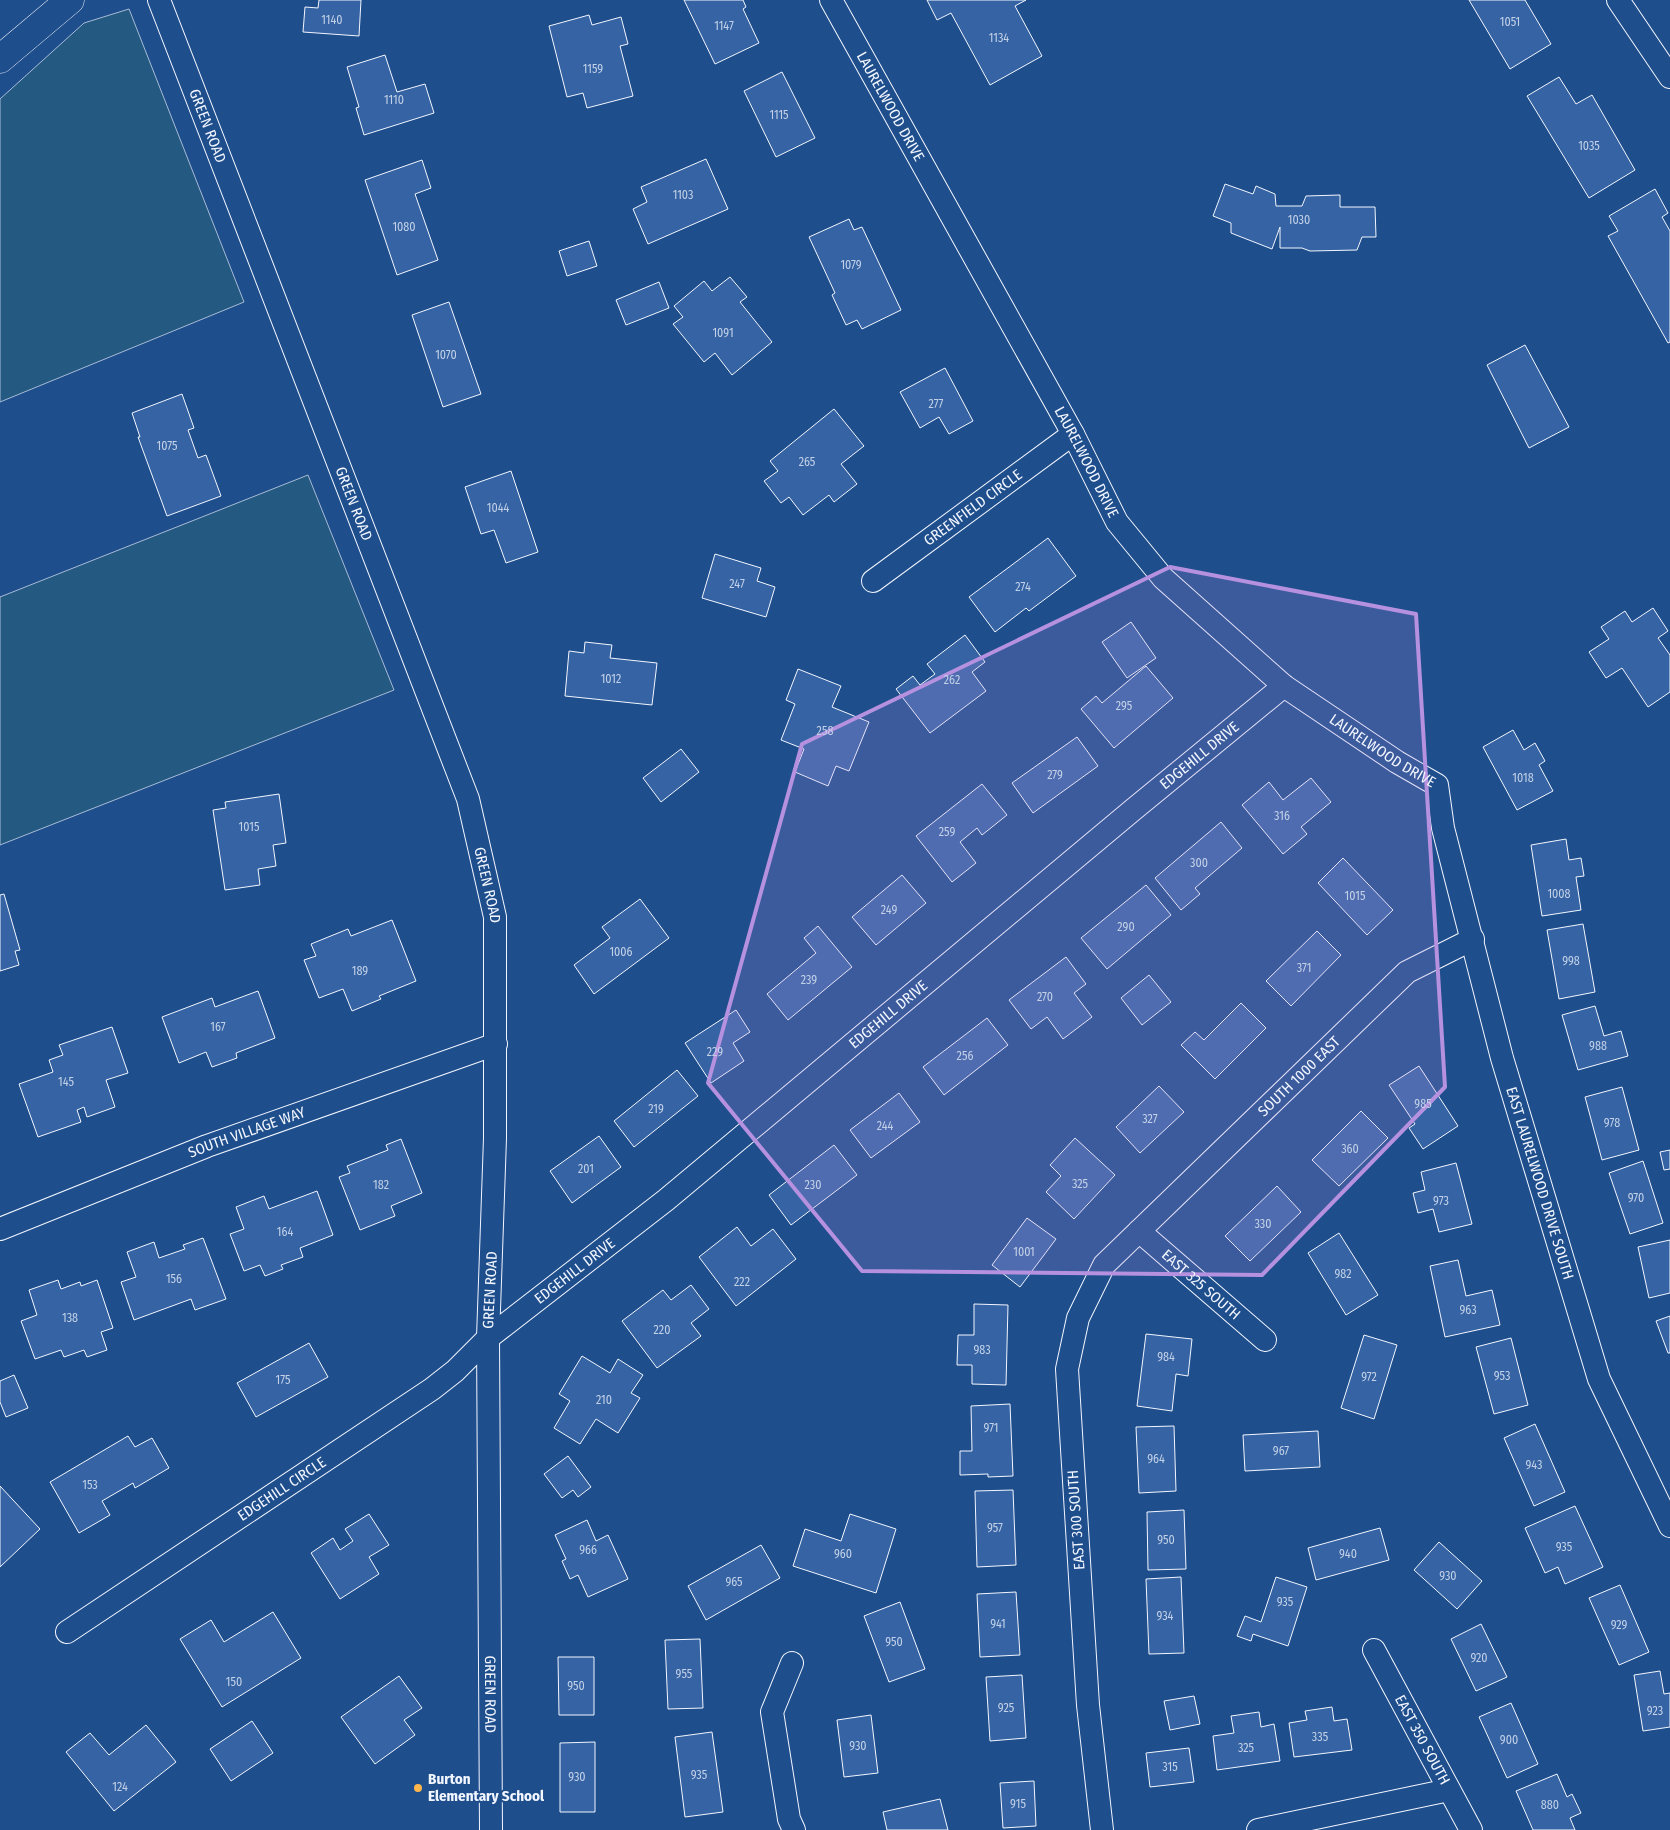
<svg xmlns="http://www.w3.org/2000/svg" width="1670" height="1830" viewBox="0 0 1670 1830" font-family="'Fira Sans Condensed',sans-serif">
	<rect width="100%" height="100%" fill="#1f4e8c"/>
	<path fill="#245a82" stroke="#a8bbd7" d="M129,9L244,302L0,402V99L84,23Z
		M308,475L394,690L0,845V597Z"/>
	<path fill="#3563a3" stroke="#f2f6ff" d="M319,0H361L359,36L303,32L305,7L318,8Z
		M684,0H743L746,7L743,9L759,43L715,64Z
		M927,0H1026L1015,6L1042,56L990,85L951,13L937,20Z
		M1469,0H1525L1551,44L1510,69Z
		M589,15L592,25L621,17L628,44L620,46L633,96L587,108L583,93L567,97L549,26Z
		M385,55L397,92L425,84L434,113L364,135L356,108L359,107L347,67Z
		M782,72L815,138L776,157L744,91Z
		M1559,77L1576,104L1592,95L1635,170L1589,198L1527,96Z
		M706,159L728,209L648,244L633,209L647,202L641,187Z
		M422,160L431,188L415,194L438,260L397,275L365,180Z
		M1225,184L1253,194L1256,186L1275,194L1276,206H1302L1306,196L1340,195V207H1375L1376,237H1362L1357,250L1310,251L1302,248H1280V227L1272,249L1231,233V223L1213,216Z
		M1655,189L1668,213L1662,217L1670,231V342L1668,343L1608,236L1618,231L1609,216Z
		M849,219L854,230L862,227L901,310L862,329L857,320L846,325L832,295L835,293L809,237Z
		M589,241L597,266L567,276L559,251Z
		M730,277L747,297L740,302L772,342L732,375L715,353L704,362L673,324L683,317L674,306L704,281L712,291Z
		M659,282L669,308L626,325L616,300Z
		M449,302L481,394L443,407L412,315Z
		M1525,345L1569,427L1529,448L1487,365Z
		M945,368L973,421L949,434L939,417L920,428L900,392Z
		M182,394L194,428L188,430L198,458L206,455L221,496L167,516L138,437H140L132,413Z
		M834,409L864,446L841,464L857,484L834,502L829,495L803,515L789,497L781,503L764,481L778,471L770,461Z
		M511,471L538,552L506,563L494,530L481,534L465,487Z
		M1048,538L1076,576L1029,611L1026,608L995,632L969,597Z
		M715,554L761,568L757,581L775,587L766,617L702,598Z
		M1653,608L1668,631L1658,638L1670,655V692L1648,707L1622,668L1606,678L1589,652L1609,639L1601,627L1625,611L1632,622Z
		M1131,622L1156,658L1127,678L1102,642Z
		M965,635L985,662L972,672L986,691L930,733L896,689L913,676L920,685L935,674L927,664Z
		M585,642L612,645L610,658L657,663L652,705L565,696L569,651L584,653Z
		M1146,666L1173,698L1114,748L1081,709L1096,696L1102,703Z
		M798,669L841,686L832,707L869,722L849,771L836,766L828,786L795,772L804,749L781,740L795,704L786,700Z
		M1513,730L1524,750L1535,743L1545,761L1539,765L1553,791L1517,810L1483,747Z
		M1077,737L1098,766L1033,813L1012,783Z
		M681,749L699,772L661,802L643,778Z
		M1311,778L1331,802L1301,827L1307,834L1283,854L1242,805L1269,782L1283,800Z
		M982,784L1007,815L982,835L977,828L960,842L976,863L952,882L916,836Z
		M279,794L286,843L273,845L276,866L258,869L260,885L225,890L213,810L226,808L225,802Z
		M1221,822L1242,848L1195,888L1200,894L1181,910L1155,878Z
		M1566,839L1569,860L1581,858L1584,876L1576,877L1581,910L1542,916L1531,845Z
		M1343,858L1393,910L1367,935L1318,883Z
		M902,875L926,903L876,945L852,917Z
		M1146,885L1171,915L1107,969L1081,938Z
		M4,894L20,950L15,951L19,965L0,971V895Z
		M640,899L669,938L594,994L574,965L610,938L602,927Z
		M392,920L416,981L379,996L381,999L352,1011L343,989L319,998L304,960L316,956L311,944L348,929L351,936Z
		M1583,924L1595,992L1559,999L1547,930Z
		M818,926L852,967L788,1020L767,994L816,953L804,938Z
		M1317,931L1341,955L1291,1006L1266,981Z
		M1066,957L1086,984L1074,993L1092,1017L1063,1039L1047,1017L1031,1029L1009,1000Z
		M1149,975L1171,1002L1142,1025L1121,998Z
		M258,991L275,1038L236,1053L237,1058L212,1067L206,1052L179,1063L162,1017L212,998L215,1007Z
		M1241,1003L1266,1028L1215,1079L1181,1045L1195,1032L1204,1040Z
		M1595,1006L1604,1036L1621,1031L1628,1056L1578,1070L1562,1015Z
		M736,1010L750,1032L733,1043L744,1061L711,1083L685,1043Z
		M987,1018L1008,1045L944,1095L923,1067Z
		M112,1027L128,1073L106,1080L115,1107L87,1117L84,1107L77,1110L81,1122L38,1137L19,1084L53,1072L49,1060L63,1055L59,1045Z
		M1419,1066L1458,1126L1423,1149L1409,1128L1415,1124L1389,1085Z
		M677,1070L698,1096L634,1147L614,1121Z
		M1159,1086L1184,1112L1140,1153L1116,1127Z
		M1622,1087L1639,1150L1602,1160L1585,1097Z
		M899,1093L920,1122L871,1158L850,1130Z
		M1361,1111L1388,1138L1339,1186L1312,1160Z
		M599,1136L621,1167L572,1203L550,1171Z
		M1075,1138L1115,1175L1074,1219L1046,1192L1061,1176L1050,1165Z
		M401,1139L422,1193L391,1206L395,1216L360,1230L339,1177L350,1173L347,1166L388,1150L386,1145Z
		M834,1145L857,1175L791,1225L769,1195Z
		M1670,1150V1169L1664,1170L1660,1152Z
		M1643,1161L1663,1223L1630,1234L1609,1173Z
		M1456,1163L1472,1224L1439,1232L1433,1209L1418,1213L1413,1193L1425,1190L1421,1172Z
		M1277,1186L1301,1212L1250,1261L1225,1236Z
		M317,1191L333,1235L300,1248L303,1257L281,1265L283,1269L265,1276L260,1265L244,1271L230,1234L244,1229L236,1207L264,1196L269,1209Z
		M1027,1218L1056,1239L1020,1287L992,1265Z
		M737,1227L751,1246L773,1229L796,1259L736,1306L699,1257Z
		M1339,1233L1378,1295L1346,1315L1308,1253Z
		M203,1238L226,1299L195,1310L191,1299L134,1320L121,1282L136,1277L127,1252L154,1242L159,1258L185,1249L183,1245Z
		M1670,1240V1293L1649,1298L1638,1247Z
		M1458,1260L1466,1296L1492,1290L1500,1325L1445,1337L1430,1266Z
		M58,1280L61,1289L80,1282L81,1286L97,1280L113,1328L101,1332L107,1350L87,1357L84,1350L64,1357L61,1350L35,1359L21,1321L37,1315L29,1290Z
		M691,1285L709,1309L691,1323L701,1336L657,1368L622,1321L663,1290L671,1300Z
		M974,1304L1008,1305L1006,1385L972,1384V1365H957L958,1335H974Z
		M1670,1316V1353H1668L1656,1321Z
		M1146,1334L1192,1339L1188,1376L1176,1374L1172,1411L1137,1406Z
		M1364,1335L1397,1345L1374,1419L1341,1408Z
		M1511,1338L1528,1405L1494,1414L1476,1347Z
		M309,1343L328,1377L256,1417L237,1383Z
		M582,1356L610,1373L618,1359L643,1375L631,1393L640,1398L618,1433L596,1419L580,1444L554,1428L570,1401L559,1394Z
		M14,1375L28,1408L6,1417L0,1402V1381Z
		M1010,1404L1013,1476L988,1477V1474L960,1475V1451H972L971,1406Z
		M1535,1424L1565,1492L1534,1506L1504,1438Z
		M1174,1426L1176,1491L1139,1493L1136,1427Z
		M1318,1431L1320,1467L1245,1471L1243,1435Z
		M128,1436L135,1447L152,1438L169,1468L135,1488L133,1483L102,1501L110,1515L79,1533L50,1482Z
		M568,1456L591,1487L578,1497L573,1490L562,1498L544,1474Z
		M0,1486L40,1529L0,1567Z
		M1013,1490L1016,1565L977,1567L975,1491Z
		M1575,1506L1603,1567L1565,1584L1558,1567L1545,1573L1525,1528Z
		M1184,1510L1186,1569L1148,1570L1147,1512Z
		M369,1514L389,1545L369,1557L379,1574L340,1599L311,1553L333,1538L340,1550L353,1541L345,1529Z
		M850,1514L896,1529L876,1593L793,1566L805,1529L841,1541Z
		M587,1520L596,1541L608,1535L628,1579L588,1597L578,1575L570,1579L562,1561L566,1559L555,1535Z
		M1380,1528L1389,1560L1316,1580L1308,1548Z
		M1439,1542L1482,1581L1457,1609L1414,1570Z
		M761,1545L780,1578L706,1620L688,1586Z
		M1181,1577L1184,1653L1149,1654L1146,1579Z
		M1276,1577L1307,1587L1288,1646L1253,1634L1251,1641L1237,1636L1245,1616L1261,1622Z
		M1620,1585L1649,1652L1619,1665L1589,1598Z
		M1016,1592L1020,1655L980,1657L977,1594Z
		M900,1602L925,1669L889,1682L864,1616Z
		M273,1612L301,1658L222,1707L180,1639L211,1620L224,1642Z
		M1481,1624L1507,1677L1476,1691L1451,1639Z
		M700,1639L703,1708L668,1709L665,1640Z
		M558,1657H594V1715H559Z
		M1660,1671L1664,1694L1670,1693V1727L1643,1731L1634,1675Z
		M1022,1675L1026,1738L990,1741L986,1677Z
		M399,1676L422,1708L404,1720L415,1735L375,1764L341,1717Z
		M1194,1696L1200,1724L1170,1730L1164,1701Z
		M1511,1703L1538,1764L1507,1778L1479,1717Z
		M1332,1707L1334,1721L1347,1719L1352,1750L1294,1757L1289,1723L1307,1720L1305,1711Z
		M1259,1712L1261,1727L1274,1724L1280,1761L1217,1770L1213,1736L1234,1733L1231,1716Z
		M871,1715L878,1773L844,1777L837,1720Z
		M252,1721L273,1753L231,1781L210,1749Z
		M146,1725L176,1762L114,1811L66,1752L90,1733L109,1755Z
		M712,1732L723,1812L685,1817L675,1737Z
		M595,1742V1812H560V1743Z
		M1189,1748L1194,1782L1150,1787L1146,1753Z
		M1557,1774L1567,1797L1572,1794L1581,1813L1570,1818L1575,1830H1533L1516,1791Z
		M1034,1781L1036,1826L1003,1828L1000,1783Z
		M940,1799L948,1830H887L883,1812Z"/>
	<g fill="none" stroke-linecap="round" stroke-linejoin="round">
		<defs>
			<g id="minor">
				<path id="s1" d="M159,0L468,799L495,917V1138L488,1338L491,1830"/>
				<path id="s2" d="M831,0L1073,434L1117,522L1163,578L1284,686L1397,762L1437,785L1443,828L1502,1058L1599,1379L1670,1526"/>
				<path d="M1618,0L1670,77"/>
				<path id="s3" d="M873,581L1073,434"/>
				<path id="s4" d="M0,1229L207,1146L496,1044"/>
				<path id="s5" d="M1139,1231L1265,1340"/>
				<path id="s6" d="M67,1632L432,1389L455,1371L488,1338L666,1200L1134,809L1284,686"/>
				<path id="s7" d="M1374,1650L1471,1830"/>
				<path d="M792,1663L772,1712L789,1819L794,1830"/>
				<path id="s8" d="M1102,1830L1088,1705L1067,1369L1078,1318L1104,1265L1407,972L1473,939"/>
				<path d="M1258,1830L1449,1790"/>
			</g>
			<path id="tertiary" d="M0,59L70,0"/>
		</defs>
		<use href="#minor" stroke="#f2f6ff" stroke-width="24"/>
		<use href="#tertiary" stroke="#f2f6ff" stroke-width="29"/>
		<use href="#minor" stroke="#1f4e8c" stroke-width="22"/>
		<use href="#tertiary" stroke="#1f4e8c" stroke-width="28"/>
	</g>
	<path fill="#b691df" fill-opacity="0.2" stroke="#b691df" stroke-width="4" stroke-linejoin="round" d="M1170,567L1416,614L1445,1087L1262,1275L862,1271L708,1083L802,744Z"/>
	<circle fill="#ffb74d" stroke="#1f4e8c" stroke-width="2" cx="418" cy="1788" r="5"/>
	<g text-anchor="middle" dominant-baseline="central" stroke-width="4" stroke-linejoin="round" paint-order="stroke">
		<g font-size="12" fill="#c3d1e8">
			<text x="332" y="20">1140</text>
			<text x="1510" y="22">1051</text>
			<text x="724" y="26">1147</text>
			<text x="999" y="38">1134</text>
			<text x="593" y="69">1159</text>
			<text x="394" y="100">1110</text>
			<text x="779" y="115">1115</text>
			<text x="1589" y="146">1035</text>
			<text x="683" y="195">1103</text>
			<text x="1299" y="220">1030</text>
			<text x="404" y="227">1080</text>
			<text x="851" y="265">1079</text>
			<text x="723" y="333">1091</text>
			<text x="446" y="355">1070</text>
			<text x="936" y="404">277</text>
			<text x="167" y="446">1075</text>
			<text x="807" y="462">265</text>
			<text x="498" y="508">1044</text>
			<text x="737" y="584">247</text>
			<text x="1023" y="587">274</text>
			<text x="611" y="679">1012</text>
			<text x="952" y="680">262</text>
			<text x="1124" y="706">295</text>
			<text x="825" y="731">258</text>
			<text x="1055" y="775">279</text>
			<text x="1523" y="778">1018</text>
			<text x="1282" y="816">316</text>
			<text x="249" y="827">1015</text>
			<text x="947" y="832">259</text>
			<text x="1199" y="863">300</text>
			<text x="1559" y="894">1008</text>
			<text x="1355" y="896">1015</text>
			<text x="889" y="910">249</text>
			<text x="1126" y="927">290</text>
			<text x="621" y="952">1006</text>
			<text x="1571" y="961">998</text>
			<text x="1304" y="968">371</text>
			<text x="360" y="971">189</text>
			<text x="809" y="980">239</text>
			<text x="1045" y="997">270</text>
			<text x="218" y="1027">167</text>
			<text x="1598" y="1046">988</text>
			<text x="715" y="1052">229</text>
			<text x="965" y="1056">256</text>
			<text x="66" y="1082">145</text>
			<text x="1423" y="1104">985</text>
			<text x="656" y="1109">219</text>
			<text x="1150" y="1119">327</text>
			<text x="1612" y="1123">978</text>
			<text x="885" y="1126">244</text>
			<text x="1350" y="1149">360</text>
			<text x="586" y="1169">201</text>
			<text x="1080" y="1184">325</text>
			<text x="381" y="1185">182</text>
			<text x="813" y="1185">230</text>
			<text x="1636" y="1198">970</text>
			<text x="1441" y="1201">973</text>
			<text x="1263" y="1224">330</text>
			<text x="285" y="1232">164</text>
			<text x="1024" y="1252">1001</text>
			<text x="1343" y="1274">982</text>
			<text x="174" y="1279">156</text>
			<text x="742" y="1282">222</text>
			<text x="1468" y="1310">963</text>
			<text x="70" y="1318">138</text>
			<text x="662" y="1330">220</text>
			<text x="982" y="1350">983</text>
			<text x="1166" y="1357">984</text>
			<text x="1502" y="1376">953</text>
			<text x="1369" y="1377">972</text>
			<text x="283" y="1380">175</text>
			<text x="604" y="1400">210</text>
			<text x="991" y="1428">971</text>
			<text x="1281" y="1451">967</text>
			<text x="1156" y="1459">964</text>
			<text x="1534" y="1465">943</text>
			<text x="90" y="1485">153</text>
			<text x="995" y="1528">957</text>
			<text x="1166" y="1540">950</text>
			<text x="1564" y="1547">935</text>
			<text x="588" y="1550">966</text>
			<text x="843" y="1554">960</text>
			<text x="1348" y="1554">940</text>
			<text x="1448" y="1576">930</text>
			<text x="734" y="1582">965</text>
			<text x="1285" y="1602">935</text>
			<text x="1165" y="1616">934</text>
			<text x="998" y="1624">941</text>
			<text x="1619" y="1625">929</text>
			<text x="894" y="1642">950</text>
			<text x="1479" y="1658">920</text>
			<text x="684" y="1674">955</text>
			<text x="234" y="1682">150</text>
			<text x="576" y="1686">950</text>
			<text x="1006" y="1708">925</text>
			<text x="1655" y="1711">923</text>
			<text x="1320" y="1737">335</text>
			<text x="1509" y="1740">900</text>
			<text x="858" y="1746">930</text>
			<text x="1246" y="1748">325</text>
			<text x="1170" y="1767">315</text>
			<text x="699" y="1775">935</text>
			<text x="577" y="1777">930</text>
			<text x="120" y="1787">124</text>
			<text x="1018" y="1804">915</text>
			<text x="1550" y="1805">880</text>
		</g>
		<g font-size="15" fill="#f2f6ff" stroke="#1f4e8c">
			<text stroke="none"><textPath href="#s2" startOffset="122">LAURELWOOD DRIVE</textPath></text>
			<text stroke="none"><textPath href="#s1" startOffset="135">GREEN ROAD</textPath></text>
			<text stroke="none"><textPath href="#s2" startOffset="528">LAURELWOOD DRIVE</textPath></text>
			<text stroke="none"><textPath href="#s1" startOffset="540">GREEN ROAD</textPath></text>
			<text stroke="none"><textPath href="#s3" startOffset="124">GREENFIELD CIRCLE</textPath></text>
			<text stroke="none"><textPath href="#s2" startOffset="948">LAURELWOOD DRIVE</textPath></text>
			<text stroke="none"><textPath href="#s6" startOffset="1434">EDGEHILL DRIVE</textPath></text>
			<text stroke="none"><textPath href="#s1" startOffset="945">GREEN ROAD</textPath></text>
			<text stroke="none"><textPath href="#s6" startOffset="1029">EDGEHILL DRIVE</textPath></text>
			<text stroke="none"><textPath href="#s8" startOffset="845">SOUTH 1000 EAST</textPath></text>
			<text stroke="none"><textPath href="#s4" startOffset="265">SOUTH VILLAGE WAY</textPath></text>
			<text stroke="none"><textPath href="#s2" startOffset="1424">EAST LAURELWOOD DRIVE SOUTH</textPath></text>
			<text stroke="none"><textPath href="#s6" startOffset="624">EDGEHILL DRIVE</textPath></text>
			<text stroke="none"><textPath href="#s5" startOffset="82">EAST 325 SOUTH</textPath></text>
			<text transform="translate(490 1290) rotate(-87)">GREEN ROAD</text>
			<text stroke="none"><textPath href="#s6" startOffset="258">EDGEHILL CIRCLE</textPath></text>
			<text transform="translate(1076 1520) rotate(-94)">EAST 300 SOUTH</text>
			<text stroke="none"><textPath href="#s1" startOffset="1755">GREEN ROAD</textPath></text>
			<text stroke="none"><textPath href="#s7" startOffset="102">EAST 350 SOUTH</textPath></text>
		</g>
		<g font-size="15" font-weight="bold" fill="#f2f6ff" stroke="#1f4e8c" text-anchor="start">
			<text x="428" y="1779">Burton<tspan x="428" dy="17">Elementary School</tspan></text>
		</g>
	</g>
</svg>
